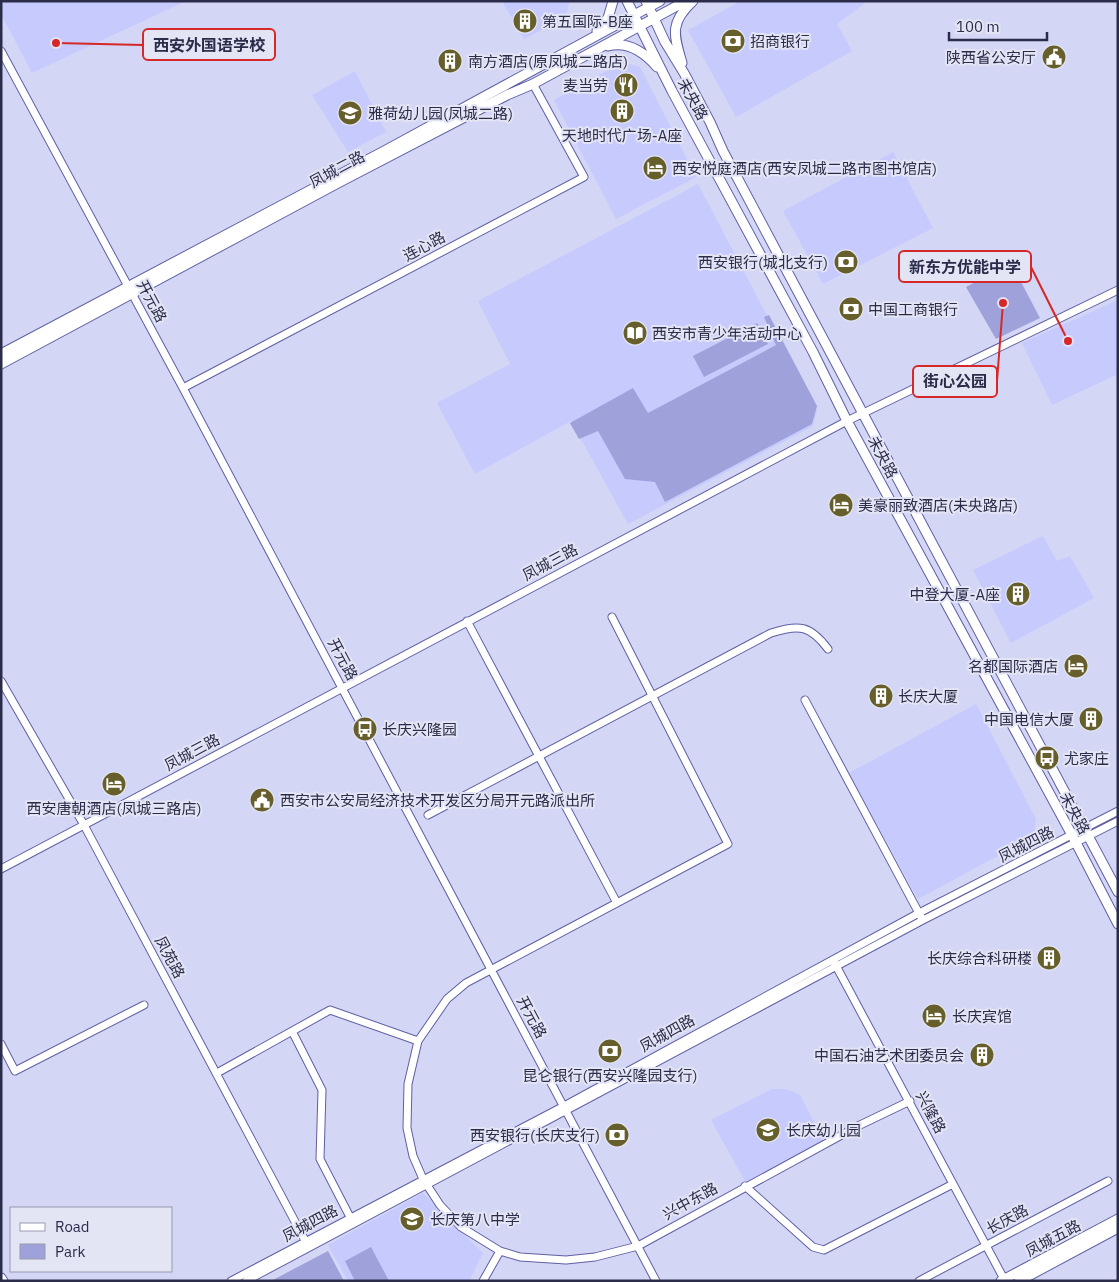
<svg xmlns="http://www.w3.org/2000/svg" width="1119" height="1282" viewBox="0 0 1119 1282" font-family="'IBM Plex Sans','Noto Sans SC',sans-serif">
	<rect width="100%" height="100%" fill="#d3d6f5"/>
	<path fill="#c7cafd" d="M1,1H186L32,73L1,14Z
		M502,1H570L565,18L524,39Z
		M741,1H868L837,24L852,51L736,117L688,30Z
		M623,62L640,67L696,177L616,219L554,100Z
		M355,71L386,132L348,152L312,95Z
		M893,152L933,228L823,284L783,211Z
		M698,184L817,411L813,426L628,524L571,421L475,474L437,403L510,364L478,301Z
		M1118,300V374L1052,405L1022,343Z
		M1043,536L1057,561L1070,556L1094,598L1011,643L973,570Z
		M976,704L1036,819L1033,837L918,899L849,773Z
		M772,1089H786L800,1095L824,1141L746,1183L711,1120Z
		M423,1193L483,1253L469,1281H348L328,1245Z"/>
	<path fill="#9ea1da" d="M1011,263L1040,318L996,339L966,287Z
		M769,315L817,406L812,424L665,502L655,482L625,479L598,431L579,439L570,423L633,388L648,413L776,345L764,317Z
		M757,323L768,344L704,377L693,356Z
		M371,1247L389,1281H355L345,1261Z
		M328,1251L344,1281H271Z"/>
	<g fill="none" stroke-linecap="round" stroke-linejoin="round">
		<defs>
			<path id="minor" d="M1,51L183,388L656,1281
				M183,388L584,177L533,84
				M467,621L617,903
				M1,681L84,825L308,1246
				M805,700L921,917
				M428,815L771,633C799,624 810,625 828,649
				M1,869L847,421L1118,290
				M834,962L1004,1279
				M292,1031L322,1090L320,1159L350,1217
				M1,1044L15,1071L144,1005
				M217,1073L330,1010L418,1041
				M745,1186L813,1247L824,1250L953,1184
				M500,1251L461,1227L440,1205L423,1179L413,1156L407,1128L408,1084L418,1041L447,999L466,983L728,844L612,617
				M231,1281L564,1106L919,913L1118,811
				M246,1281L923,920L1118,821
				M483,1281L500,1251L520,1257L566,1260L595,1257L638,1246L860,1125L910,1101
				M919,1281L1108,1181"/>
			<path id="major" d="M627,1L672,91L813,352L847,421L1072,835L1118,924
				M646,1L665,42L684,73L710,122L723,151L1118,892
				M597,31L608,18L613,1
				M608,46C628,41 645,53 657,67
				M682,63C674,35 669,23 693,1
				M1,354L386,150L660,1
				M1,364L338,183L507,95L533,84L686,1
				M1,1278L3,1281
				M1001,1281L1118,1219
				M1019,1281L1118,1228"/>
		</defs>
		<use href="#minor" stroke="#5f5fa3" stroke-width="9"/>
		<use href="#major" stroke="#5f5fa3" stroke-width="11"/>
		<use href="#minor" stroke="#fff" stroke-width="7"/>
		<use href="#major" stroke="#fff" stroke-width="9"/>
	</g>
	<defs>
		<symbol id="building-disc" viewBox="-11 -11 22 22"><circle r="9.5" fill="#665f2b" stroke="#e3e4f4"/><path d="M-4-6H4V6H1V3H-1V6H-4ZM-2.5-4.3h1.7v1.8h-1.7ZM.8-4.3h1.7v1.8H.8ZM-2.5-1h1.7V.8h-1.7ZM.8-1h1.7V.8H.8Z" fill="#fff"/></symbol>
		<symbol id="bank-disc" viewBox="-11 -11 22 22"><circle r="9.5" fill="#665f2b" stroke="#e3e4f4"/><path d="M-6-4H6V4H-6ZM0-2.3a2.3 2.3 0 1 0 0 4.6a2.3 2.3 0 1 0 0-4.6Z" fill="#fff"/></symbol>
		<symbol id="civic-disc" viewBox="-11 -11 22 22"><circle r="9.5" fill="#665f2b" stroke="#e3e4f4"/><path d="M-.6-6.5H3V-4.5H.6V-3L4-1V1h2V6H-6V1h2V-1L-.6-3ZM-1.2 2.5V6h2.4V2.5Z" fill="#fff"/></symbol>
		<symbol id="restaurant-disc" viewBox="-11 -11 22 22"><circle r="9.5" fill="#665f2b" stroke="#e3e4f4"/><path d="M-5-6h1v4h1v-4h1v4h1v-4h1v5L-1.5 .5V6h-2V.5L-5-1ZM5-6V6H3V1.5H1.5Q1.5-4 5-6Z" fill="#fff"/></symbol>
		<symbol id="school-disc" viewBox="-11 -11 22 22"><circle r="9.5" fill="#665f2b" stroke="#e3e4f4"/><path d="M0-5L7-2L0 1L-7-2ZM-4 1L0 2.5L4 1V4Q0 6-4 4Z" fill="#fff"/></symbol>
		<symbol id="hotel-disc" viewBox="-11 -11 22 22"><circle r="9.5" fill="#665f2b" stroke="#e3e4f4"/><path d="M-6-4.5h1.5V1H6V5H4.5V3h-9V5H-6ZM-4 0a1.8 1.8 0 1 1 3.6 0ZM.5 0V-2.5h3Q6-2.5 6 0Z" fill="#fff"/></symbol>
		<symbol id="library-disc" viewBox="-11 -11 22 22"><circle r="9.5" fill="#665f2b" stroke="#e3e4f4"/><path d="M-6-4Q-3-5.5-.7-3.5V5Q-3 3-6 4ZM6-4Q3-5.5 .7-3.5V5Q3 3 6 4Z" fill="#fff"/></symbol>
		<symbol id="bus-disc" viewBox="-11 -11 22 22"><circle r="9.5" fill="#665f2b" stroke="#e3e4f4"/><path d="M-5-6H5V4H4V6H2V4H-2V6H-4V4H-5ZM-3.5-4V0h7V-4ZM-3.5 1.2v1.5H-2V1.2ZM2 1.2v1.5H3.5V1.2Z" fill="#fff"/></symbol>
	</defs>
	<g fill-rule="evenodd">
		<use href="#building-disc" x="511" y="7" width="28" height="28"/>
		<use href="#bank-disc" x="719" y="27" width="28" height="28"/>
		<use href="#civic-disc" x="1040" y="43" width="28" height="28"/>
		<use href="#building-disc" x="436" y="47" width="28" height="28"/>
		<use href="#restaurant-disc" x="612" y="71" width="28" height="28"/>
		<use href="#building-disc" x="608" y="97" width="28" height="28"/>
		<use href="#school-disc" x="336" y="99" width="28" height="28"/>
		<use href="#hotel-disc" x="641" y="154" width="28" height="28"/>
		<use href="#bank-disc" x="832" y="248" width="28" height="28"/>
		<use href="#bank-disc" x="837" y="295" width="28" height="28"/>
		<use href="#library-disc" x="621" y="319" width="28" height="28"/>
		<use href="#hotel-disc" x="827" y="491" width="28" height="28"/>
		<use href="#building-disc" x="1004" y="580" width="28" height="28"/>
		<use href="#hotel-disc" x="1062" y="652" width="28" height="28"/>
		<use href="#building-disc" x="867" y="682" width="28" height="28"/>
		<use href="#building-disc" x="1077" y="705" width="28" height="28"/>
		<use href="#bus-disc" x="351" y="715" width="28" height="28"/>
		<use href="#bus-disc" x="1033" y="744" width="28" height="28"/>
		<use href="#hotel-disc" x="100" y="770" width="28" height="28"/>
		<use href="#civic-disc" x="248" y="786" width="28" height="28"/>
		<use href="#building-disc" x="1035" y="944" width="28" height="28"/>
		<use href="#hotel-disc" x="920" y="1002" width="28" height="28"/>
		<use href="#bank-disc" x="596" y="1037" width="28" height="28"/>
		<use href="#building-disc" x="968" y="1041" width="28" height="28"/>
		<use href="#school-disc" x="754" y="1116" width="28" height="28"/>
		<use href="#bank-disc" x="603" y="1121" width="28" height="28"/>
		<use href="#school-disc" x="398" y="1205" width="28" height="28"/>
	</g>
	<g text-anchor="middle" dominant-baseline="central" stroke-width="4" stroke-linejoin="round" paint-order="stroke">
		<g font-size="15" fill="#2b2c4a" stroke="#e3e4f4" text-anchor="start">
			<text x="542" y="21">第五国际-B座</text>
			<text x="750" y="41">招商银行</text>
			<text x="1036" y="57" text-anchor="end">陕西省公安厅</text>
			<text x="468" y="61">南方酒店(原凤城二路店)</text>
			<text x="608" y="85" text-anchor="end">麦当劳</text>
			<text x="368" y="113">雅荷幼儿园(凤城二路)</text>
			<text x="622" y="135" text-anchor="middle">天地时代广场-A座</text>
			<text x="672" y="168">西安悦庭酒店(西安凤城二路市图书馆店)</text>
			<text x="828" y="262" text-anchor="end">西安银行(城北支行)</text>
			<text x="868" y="309">中国工商银行</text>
			<text x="652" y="333">西安市青少年活动中心</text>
			<text x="858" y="505">美豪丽致酒店(未央路店)</text>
			<text x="1000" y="594" text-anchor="end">中登大厦-A座</text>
			<text x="1058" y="666" text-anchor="end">名都国际酒店</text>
			<text x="898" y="696">长庆大厦</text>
			<text x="1074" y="719" text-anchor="end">中国电信大厦</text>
			<text x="382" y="729">长庆兴隆园</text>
			<text x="1064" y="758">尤家庄</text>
			<text x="280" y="800">西安市公安局经济技术开发区分局开元路派出所</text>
			<text x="114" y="808" text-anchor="middle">西安唐朝酒店(凤城三路店)</text>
			<text x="1032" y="958" text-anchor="end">长庆综合科研楼</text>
			<text x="952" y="1016">长庆宾馆</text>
			<text x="964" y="1055" text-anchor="end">中国石油艺术团委员会</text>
			<text x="610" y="1075" text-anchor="middle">昆仑银行(西安兴隆园支行)</text>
			<text x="786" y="1130">长庆幼儿园</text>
			<text x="600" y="1135" text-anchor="end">西安银行(长庆支行)</text>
			<text x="430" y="1219">长庆第八中学</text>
		</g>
		<g font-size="15" fill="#2b2c4a" stroke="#e3e4f4">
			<text transform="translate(693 99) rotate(61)">未央路</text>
			<text transform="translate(337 169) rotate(-28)">凤城二路</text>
			<text transform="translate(424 246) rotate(-28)">连心路</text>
			<text transform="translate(152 301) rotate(62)">开元路</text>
			<text transform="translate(883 457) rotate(62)">未央路</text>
			<text transform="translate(550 562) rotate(-28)">凤城三路</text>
			<text transform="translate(343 659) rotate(62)">开元路</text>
			<text transform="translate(192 752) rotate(-28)">凤城三路</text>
			<text transform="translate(1075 813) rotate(62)">未央路</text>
			<text transform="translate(1026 844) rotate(-27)">凤城四路</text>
			<text transform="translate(170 957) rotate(62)">凤苑路</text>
			<text transform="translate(532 1017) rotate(62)">开元路</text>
			<text transform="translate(667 1033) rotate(-29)">凤城四路</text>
			<text transform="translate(931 1112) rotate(62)">兴隆路</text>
			<text transform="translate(690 1201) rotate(-29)">兴中东路</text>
			<text transform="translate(1007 1219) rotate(-28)">长庆路</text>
			<text transform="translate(310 1223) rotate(-28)">凤城四路</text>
			<text transform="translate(1053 1238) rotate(-28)">凤城五路</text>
		</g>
	</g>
	<path fill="none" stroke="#d62828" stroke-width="2" d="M56 43L143 45M1068 341L1031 267M1003 303L997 381"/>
	<g fill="#d62828" stroke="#e3e4f4" stroke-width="2">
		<circle cx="56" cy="43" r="5"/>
		<circle cx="1068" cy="341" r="5"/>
		<circle cx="1003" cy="303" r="5"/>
	</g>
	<g fill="#e3e4f4" stroke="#d62828" stroke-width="2">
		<rect x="143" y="29" width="132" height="31" rx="5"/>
		<rect x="899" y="251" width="132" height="31" rx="5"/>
		<rect x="913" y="366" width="84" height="31" rx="5"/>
	</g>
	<g font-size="16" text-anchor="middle" font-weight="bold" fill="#2b2c4a">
		<text x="209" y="51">西安外国语学校</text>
		<text x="965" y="273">新东方优能中学</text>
		<text x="955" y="387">街心公园</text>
	</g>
	<rect width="1119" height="1282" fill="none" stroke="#2b2c4a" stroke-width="5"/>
	<rect x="10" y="1207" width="162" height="65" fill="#e3e4f4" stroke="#999ab0"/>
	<rect x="20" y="1223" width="25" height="8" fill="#ffffff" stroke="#999ab0"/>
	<text x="55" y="1232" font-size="15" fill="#2b2c4a">Road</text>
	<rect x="20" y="1244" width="25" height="15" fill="#9ea1da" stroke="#999ab0"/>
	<text x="55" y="1257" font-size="15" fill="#2b2c4a">Park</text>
	<path d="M949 32v8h98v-8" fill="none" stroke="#2b2c4a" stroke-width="2.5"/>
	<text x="956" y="32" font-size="15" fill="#2b2c4a" stroke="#e3e4f4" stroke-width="4" paint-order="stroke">100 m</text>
</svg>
